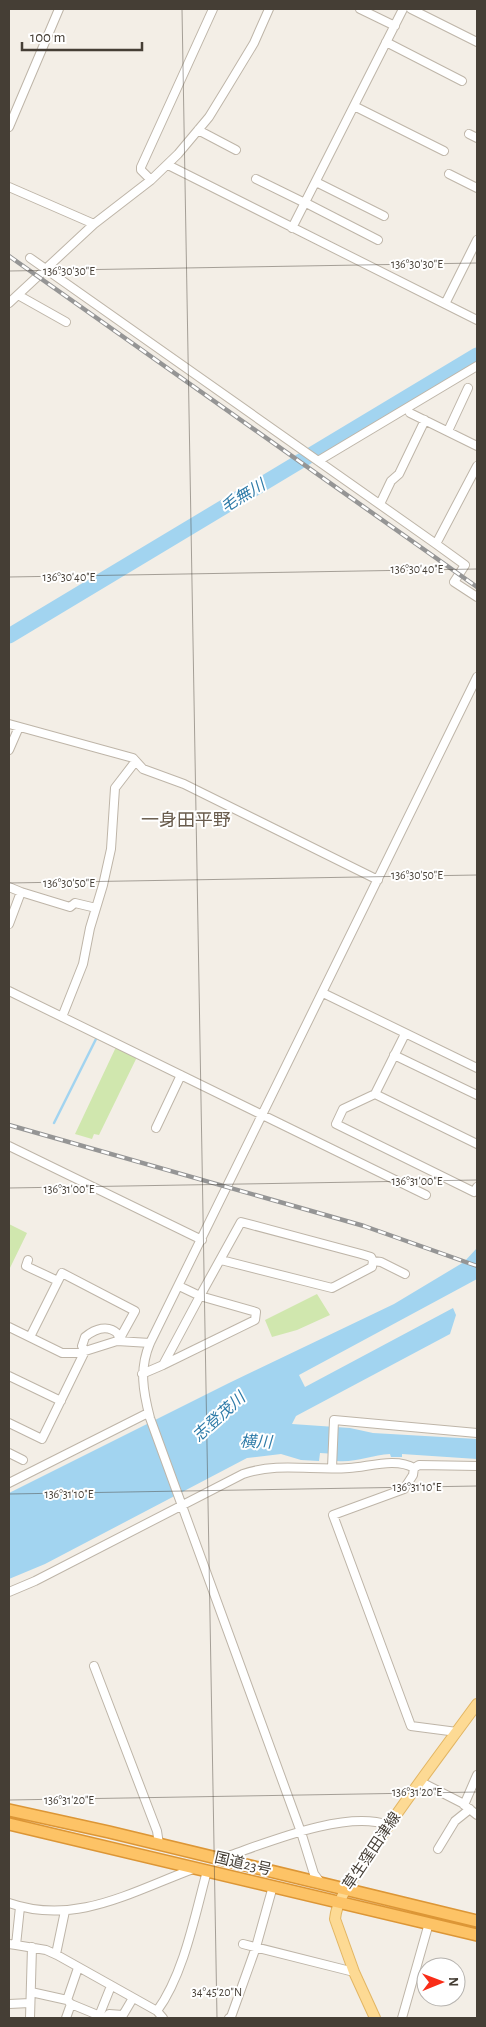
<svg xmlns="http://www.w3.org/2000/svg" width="486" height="2027" viewBox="0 0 486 2027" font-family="'Alegreya Sans','Noto Sans JP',sans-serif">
	<rect width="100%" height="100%" fill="#f3eee6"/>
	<path fill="#d0e7ae" d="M116,1047L137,1057L99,1135L94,1134L92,1139L75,1134Z
		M9,1224L27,1233L9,1270Z
		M317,1294L330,1315L297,1330L272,1337L265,1320Z"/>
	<path fill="#a2d4f0" d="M477,1248V1279L299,1375L305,1387L453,1308L456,1315L450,1334L296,1416L292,1424L350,1428L373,1433L477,1439V1459L402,1454V1457H391L390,1454C372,1455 354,1463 337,1461V1454L320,1453L319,1461L301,1460L281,1454L247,1458L45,1564L9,1579V1493L229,1383L394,1304L464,1262Z"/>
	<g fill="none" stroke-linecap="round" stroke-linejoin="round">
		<path stroke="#a2d4f0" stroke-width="2.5" d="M54,1123L96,1039"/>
		<path stroke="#a2d4f0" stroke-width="15" d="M9,636L477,355"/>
		<defs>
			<path id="minor" d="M360,9L395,26
				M411,9L477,42
				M386,42L462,81
				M354,106L444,151
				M9,127L59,9
				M198,130L236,150
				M469,134L477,138
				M168,165L477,320
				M449,174L477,188
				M256,179L305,203
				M151,180L141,170V167L213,9
				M316,182L384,216
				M9,187L94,224
				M306,203L378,240
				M292,228L403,9
				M30,258L436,544
				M18,295L66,322
				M9,303L94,224L151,180L178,154L209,117L228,86L254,43L269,9
				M445,304L477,240
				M410,413L477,446
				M448,431L468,388
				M318,461L477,366
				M477,466L436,544L465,565L454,582L477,597
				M380,504L391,481L399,474L425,420
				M9,724L133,758L143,769L184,784L378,880
				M9,750L19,727
				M9,887L21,892L9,924
				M21,892L70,907L75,903L96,908
				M9,991L426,1195
				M323,993L477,1068
				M62,1017L83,964L90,928L103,885L111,849L115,788L135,762
				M405,1034L375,1094L477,1144
				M394,1055L477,1095
				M375,1094L343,1109L336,1124L474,1192L477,1187
				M156,1128L181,1075
				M9,1146L202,1240
				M28,1260L26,1266L58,1281
				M373,1261L381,1262L405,1274
				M179,1286L200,1296L241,1222L361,1254L371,1257L373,1261L372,1267L332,1288L221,1260
				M200,1296L256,1312L255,1320L163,1365Z
				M9,1327L62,1353H79L117,1341L150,1343
				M30,1337L62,1273L135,1311L119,1340
				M142,1374L163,1365
				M9,1376L61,1401
				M9,1423L42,1439L85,1351L82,1346L85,1337C95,1329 108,1324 118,1334L119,1340
				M9,1453L23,1460
				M332,1468L334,1420L477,1433
				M414,1468L419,1465L477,1466
				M9,1483L148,1413
				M9,1592L35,1581L243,1474C278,1462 313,1471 349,1468C368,1467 396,1457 414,1468L413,1475L404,1489L333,1515L411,1726L457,1732
				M94,1666L157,1831L159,1844
				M421,1782L462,1803L477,1815
				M464,1805L477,1775
				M438,1849L455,1821L470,1809
				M231,1855C271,1841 347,1810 388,1825
				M320,1882L314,1874L301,1832L150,1418C143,1391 139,1369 150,1343L477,677
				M9,1903C75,1926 131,1892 193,1869
				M9,1944L16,1945L20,1907
				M243,1944L354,1972
				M16,1945L46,1950L57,1955L157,2011
				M56,1954L65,1911
				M31,1992L67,2000
				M9,2004L30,2003
				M71,2004L67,2000L78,1968
				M99,2016L111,1986
				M30,2018L32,1947
				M66,2018L71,2004L105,2018
				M106,2018L109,2014L123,2015L133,1998
				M163,2018L157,2011C184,1974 195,1915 207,1871
				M229,2018L231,2017L256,1947L273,1886
				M402,2018L429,1923"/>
			<path id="major" d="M375,2018L354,1972L335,1919C337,1898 353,1879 364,1862C399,1808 439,1756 477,1704"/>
			<path id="highway" d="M9,1810L109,1832L477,1921
				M9,1824L477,1935"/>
		</defs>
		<use href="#minor" stroke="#beb5a8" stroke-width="10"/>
		<use href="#major" stroke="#e3b663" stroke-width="12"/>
		<use href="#highway" stroke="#dc9636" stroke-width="14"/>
		<use href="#minor" stroke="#fff" stroke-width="8"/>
		<use href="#major" stroke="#fdda94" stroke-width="10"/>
		<use href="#highway" stroke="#fdc366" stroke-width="11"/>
		<defs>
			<path id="rail" d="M9,256L477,587
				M9,1125L364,1226L477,1266"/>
		</defs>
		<use href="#rail" stroke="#959595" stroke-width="4.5"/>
		<use href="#rail" stroke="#fff" stroke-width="2.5" stroke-dasharray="8" stroke-linecap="butt"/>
	</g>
	<path fill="none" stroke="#453e35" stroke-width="1" stroke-opacity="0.45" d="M182,9L217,2018M9,271L477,263M9,577L477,569M9,883L477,875M9,1188L477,1180M9,1494L477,1486M9,1800L477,1792"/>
	<g text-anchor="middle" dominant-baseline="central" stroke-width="4" stroke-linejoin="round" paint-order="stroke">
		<g font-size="15" fill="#453e35" stroke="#fff">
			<text transform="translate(372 1851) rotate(-56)">草生窪田津線</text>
			<text transform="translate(243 1864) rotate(13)">国道23号</text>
		</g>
		<g font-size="16" font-style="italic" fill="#2e7ba8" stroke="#fff">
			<text transform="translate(243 496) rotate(-31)">毛無川</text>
			<text transform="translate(219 1417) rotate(-42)">志登茂川</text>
			<text transform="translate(256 1442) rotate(2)">横川</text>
		</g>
		<g font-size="18" fill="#685b4c" stroke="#fff">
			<text x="186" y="821">一身田平野</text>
		</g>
	</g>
	<g font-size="12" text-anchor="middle" fill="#453e35" stroke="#fff" stroke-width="4" stroke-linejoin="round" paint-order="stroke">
		<text x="417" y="268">136°30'30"E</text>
		<text x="69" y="275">136°30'30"E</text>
		<text x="417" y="573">136°30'40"E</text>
		<text x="69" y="581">136°30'40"E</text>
		<text x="417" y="879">136°30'50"E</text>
		<text x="69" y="887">136°30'50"E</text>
		<text x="417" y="1185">136°31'00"E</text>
		<text x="69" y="1193">136°31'00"E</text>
		<text x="417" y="1491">136°31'10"E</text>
		<text x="69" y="1498">136°31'10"E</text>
		<text x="417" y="1796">136°31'20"E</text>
		<text x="69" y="1804">136°31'20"E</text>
		<text x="217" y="1996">34°45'20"N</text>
	</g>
	<rect width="486" height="2027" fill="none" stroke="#453e35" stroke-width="20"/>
	<g transform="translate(441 1982) rotate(89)"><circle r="24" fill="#ffffff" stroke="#b5b2ae"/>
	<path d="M0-4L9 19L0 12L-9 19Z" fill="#f92c17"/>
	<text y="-8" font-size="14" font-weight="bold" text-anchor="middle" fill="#453e35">N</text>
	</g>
	<path d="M22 42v8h120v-8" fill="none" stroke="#453e35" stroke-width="2.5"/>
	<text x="30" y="42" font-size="15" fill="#453e35" stroke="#ffffff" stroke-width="4" paint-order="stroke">100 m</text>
</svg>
